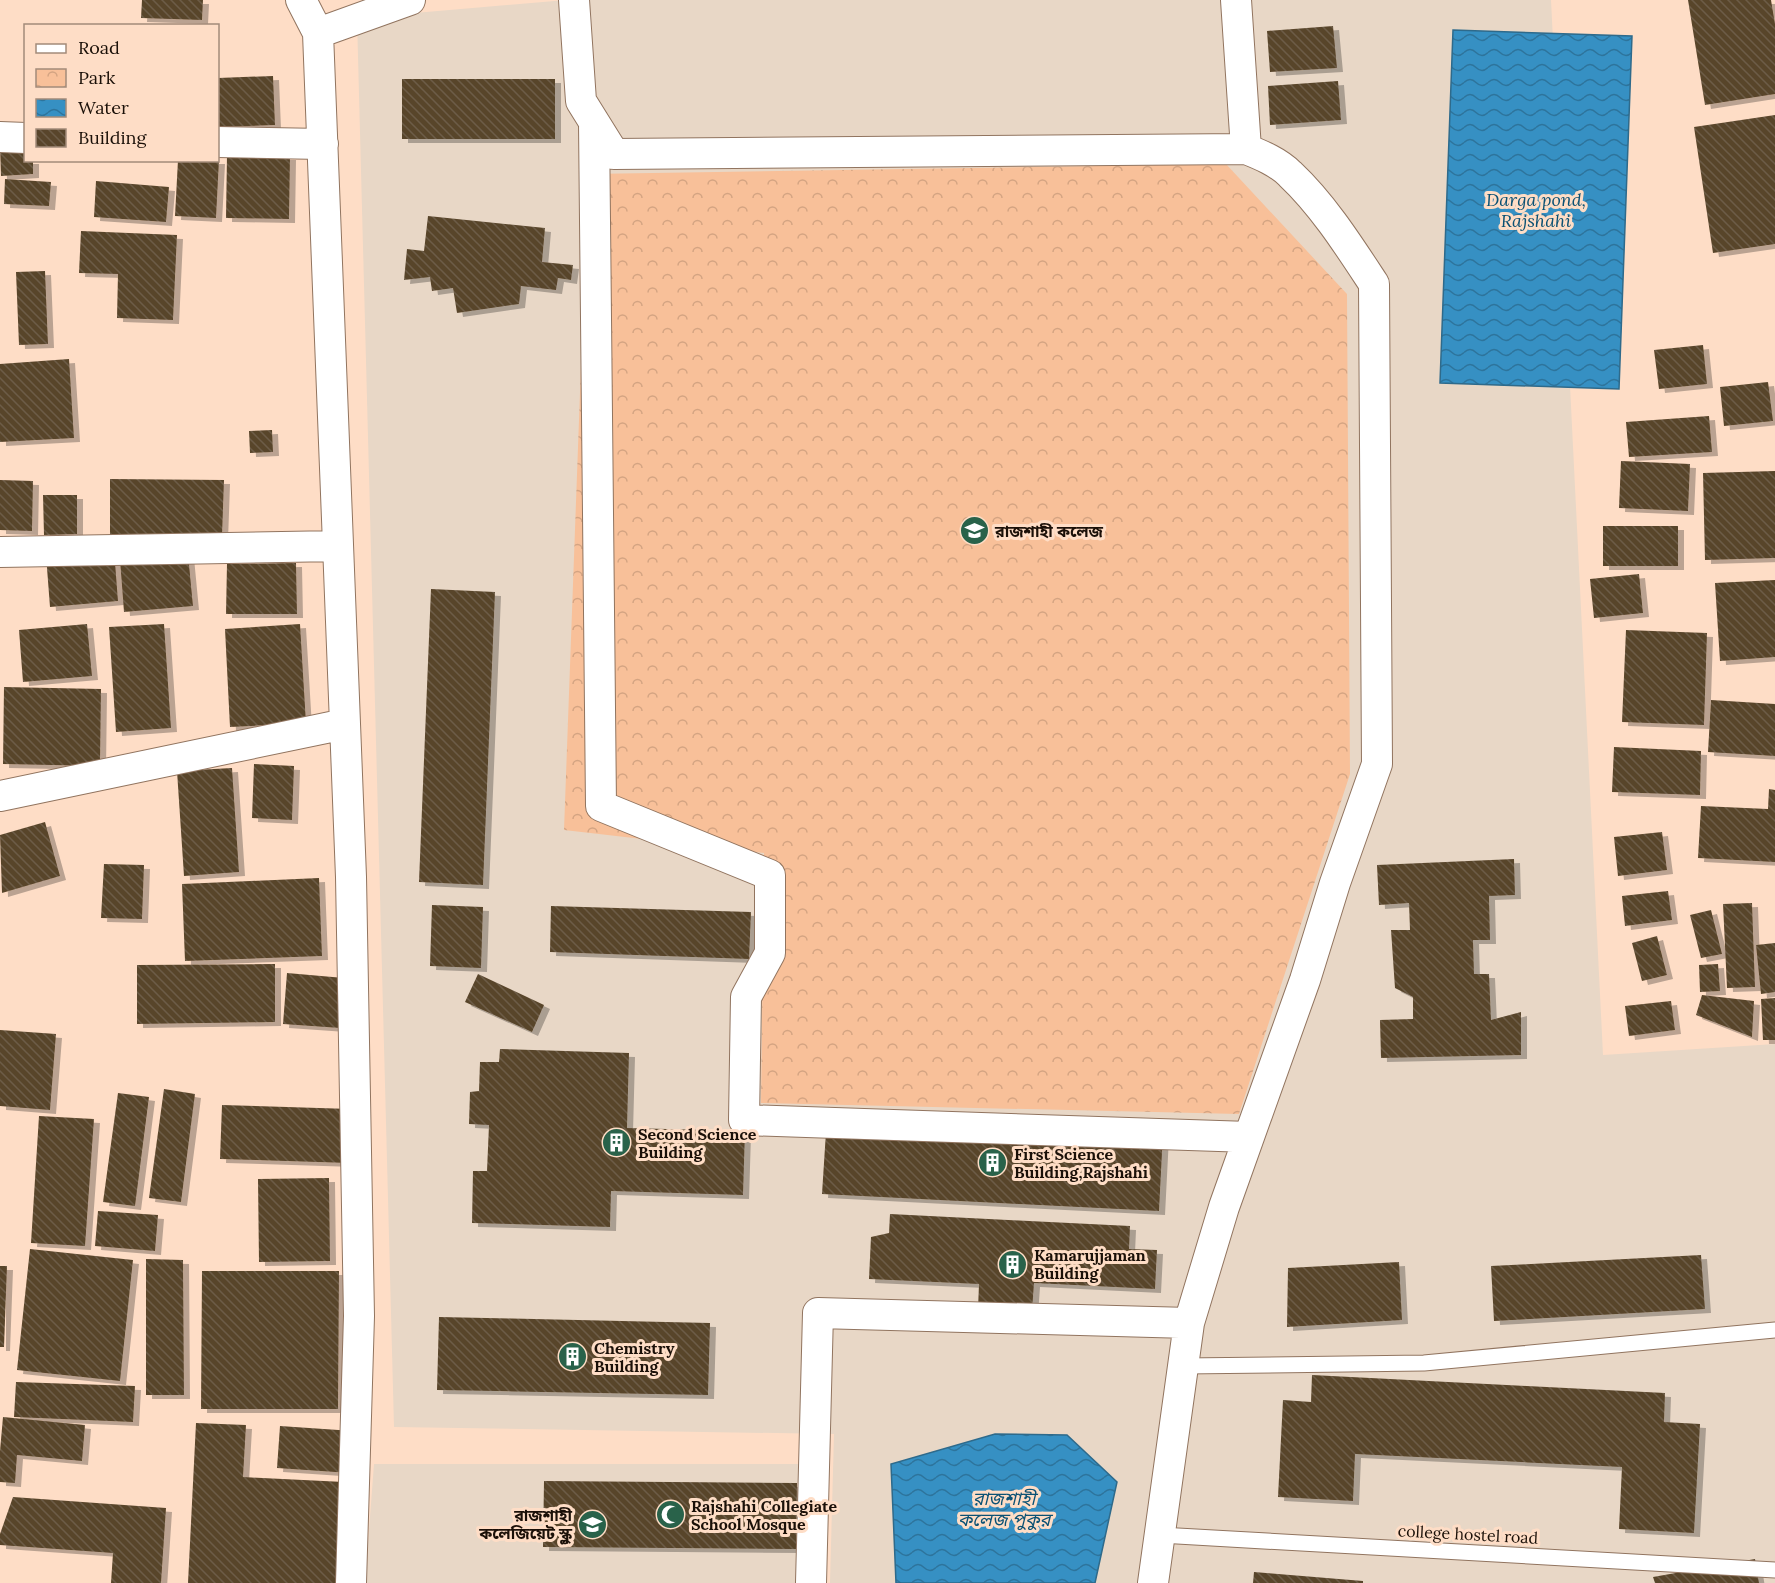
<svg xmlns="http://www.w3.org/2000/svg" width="1775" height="1583" viewBox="0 0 1775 1583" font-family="Lora,'Noto Sans Bengali',serif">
	<defs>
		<pattern id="park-crowns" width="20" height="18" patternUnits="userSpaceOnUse" patternTransform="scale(1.5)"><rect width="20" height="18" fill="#f8c099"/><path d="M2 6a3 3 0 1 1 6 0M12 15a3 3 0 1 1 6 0" fill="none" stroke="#d4a482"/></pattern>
		<pattern id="water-waves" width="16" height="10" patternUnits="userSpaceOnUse" patternTransform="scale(1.5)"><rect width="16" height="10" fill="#3690c3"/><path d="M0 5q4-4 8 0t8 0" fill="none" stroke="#2d749c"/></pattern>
		<pattern id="building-back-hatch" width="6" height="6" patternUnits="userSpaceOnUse" patternTransform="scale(1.5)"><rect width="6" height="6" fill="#59452b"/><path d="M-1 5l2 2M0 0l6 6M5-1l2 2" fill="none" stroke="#6d5c47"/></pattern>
		<filter id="shadow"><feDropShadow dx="6" dy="4" stdDeviation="0" flood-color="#0004"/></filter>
	</defs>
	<rect width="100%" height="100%" fill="#feddc6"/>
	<path fill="#e8d7c6" d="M566,0H1551L1603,1055L1775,1044V1583H830L834,1434L394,1427L357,18Z
		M374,1464H818L814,1583H365Z"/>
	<path fill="url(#park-crowns)" d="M1226,164L1347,294L1350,774L1239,1114L761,1103L764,853L564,830L588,174Z"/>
	<path fill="url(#water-waves)" stroke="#2e6a8b" stroke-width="1.5" d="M1453,30L1632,36L1619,389L1440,383Z
		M995,1434L1067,1435L1117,1482L1095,1583H896L891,1464Z"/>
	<path fill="url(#building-back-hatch)" filter="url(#shadow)" d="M142,0H203L202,20L141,18Z
		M1688,0H1771L1775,24V94L1705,105Z
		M1333,26L1337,68L1270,72L1267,31Z
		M273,76L275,125L218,127V78Z
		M402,79H555V139H402Z
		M1338,81L1341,120L1270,125L1268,86Z
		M1775,115V244L1713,253L1694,127Z
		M26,145V160H33V174L1,176L0,146Z
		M227,155L290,156L289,219L226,218Z
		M178,160H219L216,218L175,216Z
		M5,179L51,182L49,206L4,204Z
		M96,181L169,187L166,222L94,217Z
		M428,216L545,228L542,262L573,265L571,280L558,278L556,290L521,286L519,304L457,313L453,288L432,291L430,277L404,280L407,249L424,251Z
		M81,231L177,235L173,320L117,318L118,274L79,273Z
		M45,271L48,344L19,345L16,272Z
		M1703,345L1707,384L1659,389L1654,350Z
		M69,359L74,438L0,442V364Z
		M1768,382L1773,421L1724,426L1720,387Z
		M1709,416L1712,452L1629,457L1626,422Z
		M272,430L273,452L250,453L249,431Z
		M1621,461L1690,464L1688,511L1619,508Z
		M1775,471V558L1705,560L1703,473Z
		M110,479L224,480L222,537L110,535Z
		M0,480L33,481L32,531L0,530Z
		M43,495H77V534L44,535Z
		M1603,526H1678V566H1603Z
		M114,549L118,601L50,607L46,555Z
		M188,554L193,606L124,612L120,560Z
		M296,563L297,614H226L227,564Z
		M1639,574L1643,613L1594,618L1590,579Z
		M1775,580V657L1720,661L1715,583Z
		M431,589L495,592L483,885L419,882Z
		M87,624L92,676L23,682L19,630Z
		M164,624L171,728L116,732L109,627Z
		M300,624L306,723L230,727L225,629Z
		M1626,630L1707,633L1704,725L1622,722Z
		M4,687L101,689L100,766L3,764Z
		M1711,700L1775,704V756L1708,752Z
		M1614,747L1701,751L1700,795L1612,792Z
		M254,764L294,766L292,820L252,818Z
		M232,768L239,872L184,876L177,771Z
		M1769,789L1775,790V862L1698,858L1701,806L1768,809Z
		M45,822L60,876L2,893L0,835Z
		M1662,832L1667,870L1618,876L1614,837Z
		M1514,859L1515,895L1489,896L1490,940H1473L1474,974H1489L1491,1020L1521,1012V1055L1381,1058L1380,1020L1413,1019V997L1395,988L1391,930H1410L1409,903L1379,905L1377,865Z
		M104,864L144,865L142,919L101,918Z
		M319,878L322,956L185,961L182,884Z
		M1668,891L1672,920L1625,926L1622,896Z
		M1752,903L1755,987L1727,988L1723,904Z
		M432,905L483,907L481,968L430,966Z
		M551,906L751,912L749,959L550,952Z
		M1711,910L1722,954L1701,958L1690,915Z
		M1657,936L1667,975L1642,981L1632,943Z
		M1775,943V992L1761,994L1756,945Z
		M275,964V1022L137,1024V965Z
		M1718,964L1720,991L1700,992L1699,965Z
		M287,973L344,978L340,1028L283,1024Z
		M478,974L544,1005L532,1032L465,1002Z
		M1702,995L1754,1001L1752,1037L1696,1015Z
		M1775,998V1040H1763L1761,999Z
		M1671,1001L1675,1030L1629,1036L1625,1006Z
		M0,1030L56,1034L50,1110L0,1106Z
		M500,1049L629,1053L627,1128L745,1131L743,1195L611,1191L610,1227L472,1223L473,1171H487L489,1125L469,1124L470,1092L479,1091L480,1062H499Z
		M164,1089L195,1094L181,1202L149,1198Z
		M118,1093L149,1097L135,1206L103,1202Z
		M222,1105L351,1109L349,1163L220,1159Z
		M39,1116L94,1119L85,1246L31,1243Z
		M827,1116L1163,1133L1159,1211L822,1194Z
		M329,1178L330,1261L259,1262L258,1179Z
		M98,1211L158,1215L155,1251L95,1246Z
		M890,1214L1130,1226L1129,1249L1157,1250L1155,1289L1034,1283L1032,1311L978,1309L979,1284L869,1279L871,1237L889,1233Z
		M30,1249L133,1260L120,1381L17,1370Z
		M1701,1255L1705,1309L1494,1321L1491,1266Z
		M146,1259L183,1260L184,1395H146Z
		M1399,1262L1402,1320L1287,1327L1288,1268Z
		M0,1266H7L4,1347H0Z
		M202,1271H339L338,1409H201Z
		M439,1317L710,1323L708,1395L437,1390Z
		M1312,1375L1665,1393L1664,1422L1700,1424L1694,1533L1619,1529L1622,1467L1355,1454L1353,1501L1278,1497L1283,1400L1311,1402Z
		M16,1382L135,1386L133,1422L14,1417Z
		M3,1417L85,1425L82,1461L17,1455L15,1483L0,1482V1451Z
		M196,1423L246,1425L243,1477L344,1482L339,1583H188Z
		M280,1426L353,1431L350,1473L277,1468Z
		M544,1481L797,1483L796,1549L543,1547Z
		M13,1497L166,1508L161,1583H111L113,1553L0,1545V1534Z
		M1755,1559L1759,1583H1655L1653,1577Z
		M1254,1572L1363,1581V1583H1253Z"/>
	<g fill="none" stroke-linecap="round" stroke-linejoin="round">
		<defs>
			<path id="service" d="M1183,1366L1424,1363L1775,1330
				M1160,1535L1775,1570"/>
			<path id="minor" d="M301,0L318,33L351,877L359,1316L351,1583
				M574,0L581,101L614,154L1246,149C1261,155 1278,162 1290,174C1323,205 1349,246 1374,284L1377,764L1335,883L1305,980L1224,1207L1189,1323L1153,1583
				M1236,0L1246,149
				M318,33L410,0
				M594,123L601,806L770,875V953L746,997L744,1120L1249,1137
				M0,137L26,138
				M218,142L323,144
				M0,552L338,546
				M0,796L345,724
				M811,1583L818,1313L1189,1323"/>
		</defs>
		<use href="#service" stroke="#91745f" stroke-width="17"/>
		<use href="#minor" stroke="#91745f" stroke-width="32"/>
		<use href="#service" stroke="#fff" stroke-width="15"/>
		<use href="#minor" stroke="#fff" stroke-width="30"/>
	</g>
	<defs>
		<symbol id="university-disc" viewBox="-11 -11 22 22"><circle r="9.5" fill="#29624a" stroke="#feddc6"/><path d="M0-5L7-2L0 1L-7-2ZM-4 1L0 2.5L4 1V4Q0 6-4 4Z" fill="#fff"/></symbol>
		<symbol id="building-disc" viewBox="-11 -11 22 22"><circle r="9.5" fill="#29624a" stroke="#feddc6"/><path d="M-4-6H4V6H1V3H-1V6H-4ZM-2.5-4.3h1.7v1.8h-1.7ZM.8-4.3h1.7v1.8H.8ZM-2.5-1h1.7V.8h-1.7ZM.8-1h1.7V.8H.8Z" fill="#fff"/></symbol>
		<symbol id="mosque-disc" viewBox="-11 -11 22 22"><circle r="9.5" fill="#29624a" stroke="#feddc6"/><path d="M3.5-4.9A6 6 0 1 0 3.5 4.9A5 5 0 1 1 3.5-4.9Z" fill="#fff"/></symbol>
		<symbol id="school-disc" viewBox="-11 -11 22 22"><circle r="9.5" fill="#29624a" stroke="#feddc6"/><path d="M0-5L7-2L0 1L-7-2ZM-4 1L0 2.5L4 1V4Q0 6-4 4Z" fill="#fff"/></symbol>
	</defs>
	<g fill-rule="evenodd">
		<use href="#university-disc" x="958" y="514" width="33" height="33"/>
		<use href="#building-disc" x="600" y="1126" width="33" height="33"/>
		<use href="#building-disc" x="976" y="1146" width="33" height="33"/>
		<use href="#building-disc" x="996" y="1248" width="33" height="33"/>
		<use href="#building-disc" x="556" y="1340" width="33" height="33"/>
		<use href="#mosque-disc" x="654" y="1498" width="33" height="33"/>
		<use href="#school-disc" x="576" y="1508" width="33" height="33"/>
	</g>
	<g text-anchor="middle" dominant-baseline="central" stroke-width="6" stroke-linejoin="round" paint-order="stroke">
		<g font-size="16" font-weight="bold" fill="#1b1008" stroke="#feddc6" text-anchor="start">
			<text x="995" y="531">রাজশাহী কলেজ</text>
			<text x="638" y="1134">Second Science<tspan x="638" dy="18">Building</tspan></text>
			<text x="1014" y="1154">First Science<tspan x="1014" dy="18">Building,Rajshahi</tspan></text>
			<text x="1034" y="1255">Kamarujjaman<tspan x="1034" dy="18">Building</tspan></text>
			<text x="594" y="1348">Chemistry<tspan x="594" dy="18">Building</tspan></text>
			<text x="691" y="1506">Rajshahi Collegiate<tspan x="691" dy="18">School Mosque</tspan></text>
			<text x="572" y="1515" text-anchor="end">রাজশাহী<tspan x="572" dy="18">কলেজিয়েট স্কুল</tspan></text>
		</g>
		<g font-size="16" fill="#1b1008" stroke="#feddc6">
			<text transform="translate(1468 1534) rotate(3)">college hostel road</text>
		</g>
		<g font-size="18" font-style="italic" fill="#0b5174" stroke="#feddc6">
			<text x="1536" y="199">Darga pond,<tspan x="1536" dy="21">Rajshahi</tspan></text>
			<text x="1004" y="1498">রাজশাহী<tspan x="1004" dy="21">কলেজ পুকুর</tspan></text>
		</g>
	</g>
	<rect x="24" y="24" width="195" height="138" fill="#feddc6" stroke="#a38b7a" stroke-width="1.5"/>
	<rect x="36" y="44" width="30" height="9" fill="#ffffff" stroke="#a38b7a" stroke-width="1.5"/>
	<text x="78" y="54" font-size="18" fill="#1b1008">Road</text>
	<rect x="36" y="69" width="30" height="18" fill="url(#park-crowns)" stroke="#a38b7a" stroke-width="1.5"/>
	<text x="78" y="84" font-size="18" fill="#1b1008">Park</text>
	<rect x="36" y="99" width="30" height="18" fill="url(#water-waves)" stroke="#a38b7a" stroke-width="1.5"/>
	<text x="78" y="114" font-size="18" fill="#1b1008">Water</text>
	<rect x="36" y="129" width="30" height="18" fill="url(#building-back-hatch)" stroke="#a38b7a" stroke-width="1.5"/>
	<text x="78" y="144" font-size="18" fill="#1b1008">Building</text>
</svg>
